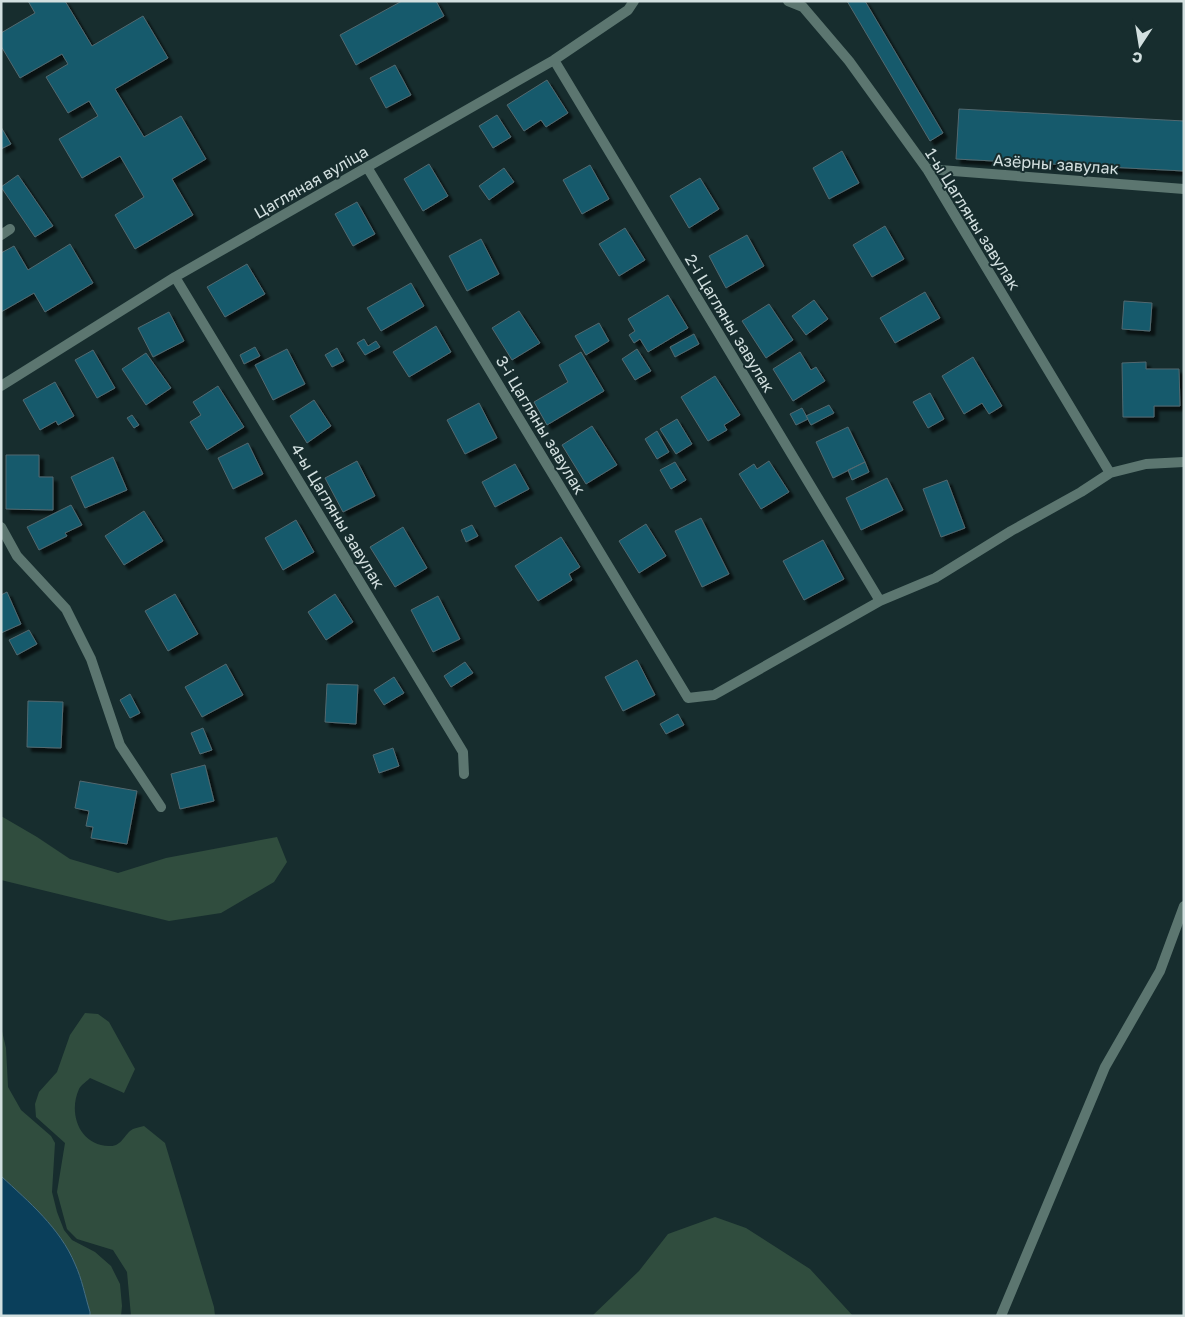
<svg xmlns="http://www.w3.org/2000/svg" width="1185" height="1317" viewBox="0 0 1185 1317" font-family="'Golos Text',sans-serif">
	<defs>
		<filter id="shadow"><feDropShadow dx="4.5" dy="4.5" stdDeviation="1" flood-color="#0009"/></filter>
	</defs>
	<rect width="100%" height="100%" fill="#172d2e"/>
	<path fill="#304d3e" d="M1,816L37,837L70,859L118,873L166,858L277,837L287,862L274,882L221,913L169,921L1,880Z
		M85,1013L98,1014L109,1022L135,1069L124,1093L90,1078C87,1081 81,1085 79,1089C68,1113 79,1145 109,1146C122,1147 124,1134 133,1129C136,1128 140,1127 144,1126L165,1143L214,1307L215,1316H131L127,1272L113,1250L77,1239L67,1229L57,1192L65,1143L36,1117L35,1104L39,1092L57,1072L70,1035Z
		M1,1027L6,1048L8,1087L21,1110L51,1136L55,1143L52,1192L57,1212L64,1230L72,1240L95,1252L111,1266L120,1284L122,1306L121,1316H90V1312C85,1296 82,1279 75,1264C60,1228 29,1202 1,1176Z
		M715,1217L746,1228L810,1269L853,1316H592L639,1271L668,1234Z"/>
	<path fill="#0a3f5b" stroke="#466f83" d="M1,1176C29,1202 60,1228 75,1264C82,1279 85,1296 90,1312V1316H1Z"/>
	<path fill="#135a6c" stroke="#536970" filter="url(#shadow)" d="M28,1H65L92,46L143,16L168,58L115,89L144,137L181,116L206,159L172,179L193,215L135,249L115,215L144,197L120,156L82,178L59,139L98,116L89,101L68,113L46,77L68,64L62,54L20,78L1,46V33L35,13Z
		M402,1H436L444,16L356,65L340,35Z
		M847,1H865L943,133L930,141Z
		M395,65L411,95L386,108L370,78Z
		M547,80L568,113L546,127L541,120L524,131L507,105Z
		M959,109L1184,121V171L956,159Z
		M497,115L511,137L493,148L479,126Z
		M1,127L11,144L1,149Z
		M842,151L859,183L829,199L813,168Z
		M429,164L448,196L423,211L404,179Z
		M590,165L609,199L582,214L563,180Z
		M504,168L514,182L489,200L479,186Z
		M18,175L53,226L35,237L1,187Z
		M700,178L719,209L689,228L670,196Z
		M357,202L375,234L353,246L335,214Z
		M885,226L904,259L872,277L853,245Z
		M625,228L645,260L619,276L599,244Z
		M747,235L764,266L726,288L709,256Z
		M481,239L499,274L467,291L449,256Z
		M70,244L93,283L45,312L34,293L1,312V253L14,246L28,270Z
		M247,264L265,294L225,317L207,287Z
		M411,283L424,306L381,331L367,308Z
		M925,292L940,318L895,343L880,318Z
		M668,295L688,328L648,352L640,339L634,343L629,335L635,331L628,319Z
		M814,300L828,319L806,335L792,316Z
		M1124,301L1152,303L1150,331L1122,329Z
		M769,304L793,340L766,358L742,321Z
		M519,311L540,343L512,360L492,328Z
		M169,312L184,341L153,357L138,328Z
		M599,323L609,341L586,355L575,336Z
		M436,326L451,352L409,377L393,352Z
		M694,334L699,344L675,357L670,347Z
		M364,339L368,346L376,341L380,347L365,355L357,343Z
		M255,347L260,356L244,364L240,355Z
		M337,348L344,361L332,367L325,355Z
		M287,349L305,384L273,400L255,365Z
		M637,349L651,371L635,380L622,359Z
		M93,350L115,388L97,398L75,360Z
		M581,352L604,391L547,425L534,402L568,382L559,365Z
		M800,352L811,370L816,367L825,381L793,401L773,369Z
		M146,353L171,388L146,405L122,369Z
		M973,357L1002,406L989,414L982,403L964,414L942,376Z
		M1146,362V369H1179L1180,406H1154V417H1123L1122,363Z
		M715,376L740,415L724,425L727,430L708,441L681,397Z
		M55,382L74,416L58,425L56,421L40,430L23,400Z
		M218,386L244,427L207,450L190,422L201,415L193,402Z
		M930,393L944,419L928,428L913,402Z
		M314,400L331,426L307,443L290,416Z
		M479,403L497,438L465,454L447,420Z
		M829,405L834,413L811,425L806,416Z
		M802,408L808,419L796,425L790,414Z
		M132,415L139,425L134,428L127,418Z
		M677,419L692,444L676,454L660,429Z
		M592,426L617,465L586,484L562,445Z
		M848,427L865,462L833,478L816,442Z
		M657,431L669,452L657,459L645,439Z
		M248,443L263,474L233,489L218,458Z
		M6,455H39V477H53V510L6,509Z
		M113,457L127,490L85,508L71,477Z
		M357,461L375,496L343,512L325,478Z
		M769,461L789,492L761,509L739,474L754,464L757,469Z
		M675,462L686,480L671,489L660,470Z
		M865,462L869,472L852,480L848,470Z
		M515,464L529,489L495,507L482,482Z
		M887,478L903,510L861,530L846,498Z
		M947,480L965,528L941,537L923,489Z
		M71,505L82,525L65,533L67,536L39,550L27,527Z
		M144,511L163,541L124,565L105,536Z
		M701,518L729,574L702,587L675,531Z
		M296,520L314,552L283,570L265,538Z
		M646,524L666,556L639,573L619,541Z
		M472,525L478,536L466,542L461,530Z
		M403,527L427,568L395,587L370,547Z
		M561,537L580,567L569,574L572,580L538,601L515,566Z
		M823,540L844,579L804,600L783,561Z
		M7,592L21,624L1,633V595Z
		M175,594L198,634L168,651L145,611Z
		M335,594L353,622L326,640L308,612Z
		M438,596L460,639L433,652L411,610Z
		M29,630L37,644L17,655L9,640Z
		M637,660L655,695L623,711L605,677Z
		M465,662L473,673L451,687L444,676Z
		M226,664L243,695L202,717L185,687Z
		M394,677L404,693L384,705L374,690Z
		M327,684L358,685L356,724L325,722Z
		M130,694L140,713L130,718L120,700Z
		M28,701L63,702L61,748L27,747Z
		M678,714L684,725L666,734L660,724Z
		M203,728L212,750L200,754L191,733Z
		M393,748L399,766L379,773L373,755Z
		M205,765L214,801L180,809L171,774Z
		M80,781L137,791L127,844L91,838L93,827L86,826L89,811L75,808Z"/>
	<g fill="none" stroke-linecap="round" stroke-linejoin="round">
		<path stroke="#5c7670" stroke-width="10" d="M1,235L10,229"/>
		<path stroke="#5c7670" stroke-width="10" d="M788,1L803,7L849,61L927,169L1110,473
			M554,60L880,601
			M367,167L688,698L714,695L880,601L935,578L1011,531L1081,492L1110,473L1146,464L1184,462
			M927,169L1184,189
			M175,277L463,752L464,774
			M1,386L175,277L554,60L628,10L634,1
			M1,527L17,556L66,609L91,659L120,745L161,807
			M1001,1316L1105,1067L1160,971L1184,906"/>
	</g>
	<g text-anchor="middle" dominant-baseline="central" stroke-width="4" stroke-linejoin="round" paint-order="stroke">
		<g font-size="16" fill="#d3e0e0" stroke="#172d2e">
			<text transform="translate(1056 164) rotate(4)">Азёрны завулак</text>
			<text transform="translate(311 182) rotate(-30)">Цагляная вуліца</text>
			<text transform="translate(973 219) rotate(58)">1-ы Цагляны завулак</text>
			<text transform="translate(730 323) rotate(59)">2-і Цагляны завулак</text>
			<text transform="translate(541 425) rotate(59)">3-і Цагляны завулак</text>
			<text transform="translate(338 516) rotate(59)">4-ы Цагляны завулак</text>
		</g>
	</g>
	<rect width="1185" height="1317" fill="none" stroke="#d3e0e0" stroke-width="5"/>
	<g transform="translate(1140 45) rotate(192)" stroke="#172d2e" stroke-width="4" paint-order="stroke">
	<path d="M0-4L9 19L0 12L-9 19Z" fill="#d3e0e0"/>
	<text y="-8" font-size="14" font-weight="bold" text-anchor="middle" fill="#d3e0e0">С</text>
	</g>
</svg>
